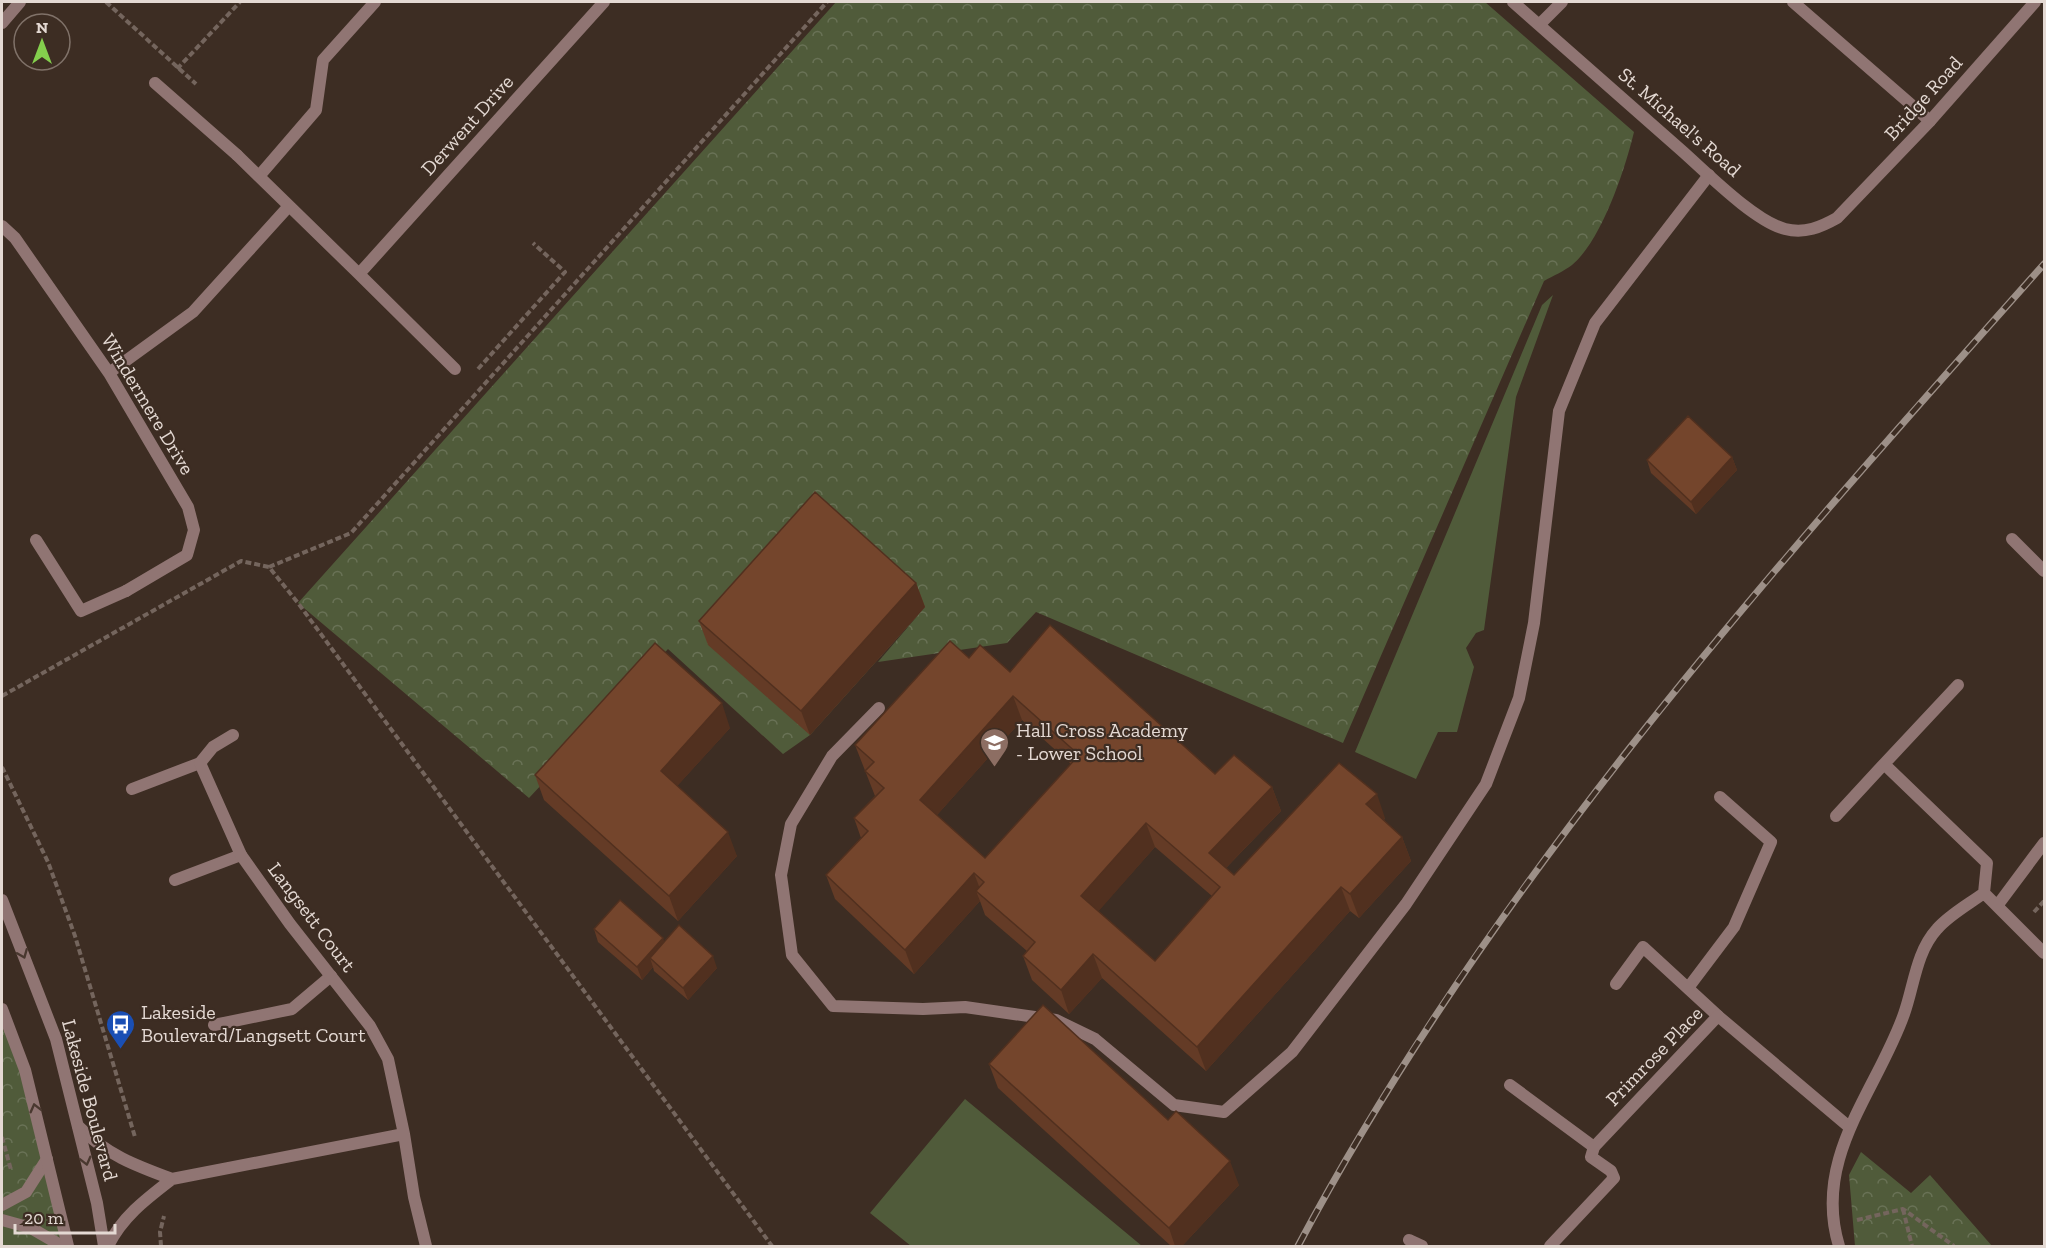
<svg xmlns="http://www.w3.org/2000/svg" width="2046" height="1248" viewBox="0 0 2046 1248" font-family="'Zilla Slab',serif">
	<defs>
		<pattern id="park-crowns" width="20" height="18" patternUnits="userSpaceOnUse" patternTransform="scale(1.5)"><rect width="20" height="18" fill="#505b3a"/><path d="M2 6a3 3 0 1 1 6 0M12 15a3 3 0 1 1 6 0" fill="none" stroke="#697256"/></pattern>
	</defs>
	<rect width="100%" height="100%" fill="#3d2d23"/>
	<path fill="#505b3a" d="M1553,295L1516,397L1484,630L1476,633L1466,648L1474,667L1457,732H1438L1416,779L1355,752L1542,305Z
		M965,1099L1142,1246H911L870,1213Z"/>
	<path fill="url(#park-crowns)" d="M836,2H1485L1634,132C1625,169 1602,240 1572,265C1564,271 1553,276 1544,281L1343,743L1036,612L1007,643L878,662L925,607L810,735L783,754L668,649L529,798L298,603Z
		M2,1009L18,1051L68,1246H2Z
		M1861,1152L1911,1193L1930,1175L1992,1246H1855L1849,1175Z"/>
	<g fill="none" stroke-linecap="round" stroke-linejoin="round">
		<path stroke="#74655d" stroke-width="4" stroke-dasharray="6 3" stroke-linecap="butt" d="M106,2L196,84
			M177,69L240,2
			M478,369L565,272L533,243
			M269,567L351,533L827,2
			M2,696L241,561L269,567L298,603L772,1246
			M2,767L48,862L75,936L135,1137
			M2034,912L2044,901
			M2,1137L11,1170
			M1903,1209L1912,1246
			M1857,1220L1903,1209L1954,1246
			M161,1246L160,1232L164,1216"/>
		<path stroke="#907573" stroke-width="12" d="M1793,2L1930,121
			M155,83L237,155
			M260,175L316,110L323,60L375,2
			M36,540L81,611L126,591
			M879,708L832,756L791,824L781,875L792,955L833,1006L923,1009L965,1007L1056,1020L1095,1039L1174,1105L1224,1112L1292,1052L1406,904L1486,784L1519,698L1534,623L1559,411L1595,323L1709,175
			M132,789L200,763
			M175,880L241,855
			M1616,984L1643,947L1718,1016
			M1688,988L1734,927L1771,842L1720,797
			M214,1025L292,1009L331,976
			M1510,1085L1594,1147
			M1409,1240L1422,1246"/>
		<path stroke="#907573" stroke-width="12" d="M1513,2C1569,51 1625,101 1681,150C1706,172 1754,221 1785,229C1805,234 1821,227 1837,218L1930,121L2035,2
			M2,23L20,2
			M1539,25L1562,2
			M237,155L359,274L604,2
			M2,226L15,238L109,373L188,507L194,530L187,555L126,591
			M359,274L455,369
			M109,373L193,312L289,206
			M2012,539L2044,571
			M1958,685L1884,764L1987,863L1984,893
			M233,735L213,747L200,763L241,855L290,924L370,1026L388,1059L404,1134
			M1836,816L1884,764
			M1984,893L2044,953
			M1997,906L2044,843
			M78,1126C107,1155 134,1165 172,1179C146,1199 122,1217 108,1246
			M172,1179L404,1134L414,1197L426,1246
			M2,1205L26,1192L47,1159
			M2,1220L31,1228L62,1246
			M1550,1246L1614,1178L1611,1171L1591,1157L1594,1147L1718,1016L1848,1126
			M1839,1246C1812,1157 1877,1091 1904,1014C1914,986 1916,952 1937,929C1949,915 1969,904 1984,893"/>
		<path stroke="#907573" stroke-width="12" d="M2,900L56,1039L97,1203L104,1246
			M2,1009L25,1070L68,1246"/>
		<defs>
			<path id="rail" d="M1298,1246C1492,881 1771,571 2044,264"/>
		</defs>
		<use href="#rail" stroke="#9d9088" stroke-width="7"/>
		<use href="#rail" stroke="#3d2d23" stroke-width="4.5" stroke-dasharray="14" stroke-linecap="butt"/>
	</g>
	<path fill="#643b26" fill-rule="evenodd" d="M1732,457L1737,470L1696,514L1651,473L1647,460Z
		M916,583L925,607L810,735L708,645L699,621Z
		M969,658L1010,672L1215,774L1272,787L1281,811L1226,868L1234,875L1385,818L1384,820L1402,837L1411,861L1359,918L1350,911L1206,1071L1102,978L1069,1014L1032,980L1023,956L1027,951L985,915L980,901L914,974L835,899L826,875L861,838L854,818L875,796L855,745ZM1022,720L1071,764L985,858L937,815ZM1155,847L1212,896L1155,961L1098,911Z
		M730,728L677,786L737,856L678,921L544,800L535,775Z
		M594,929L664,942L717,968L688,1000L654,971L653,967L642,980L598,942Z
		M989,1064L1239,1185L1182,1246H1171L998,1088Z"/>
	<path fill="#51301f" d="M1732,457L1737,470L1696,514L1691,502Z
		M916,583L925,607L810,735L801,711Z
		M1013,696L1022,720L929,824L920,800Z
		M722,703L730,728L669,795L661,771Z
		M1272,787L1281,811L1217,877L1209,853Z
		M1377,794L1385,818L1375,828L1366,804Z
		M1146,823L1155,847L1090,921L1081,896Z
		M728,832L737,856L678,921L669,896Z
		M1402,837L1411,861L1359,918L1350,894Z
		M974,873L983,897L976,891L980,901L914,974L905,950Z
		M1341,887L1350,911L1206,1071L1197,1047Z
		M663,938L668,951L650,958L653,967L642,980L637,967Z
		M1093,954L1102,978L1069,1014L1061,990Z
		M713,956L717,968L688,1000L683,988Z
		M1230,1161L1239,1185L1182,1246H1175L1169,1228Z"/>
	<path fill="#74452c" stroke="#51301f" stroke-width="1.5" fill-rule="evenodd" d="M1688,416L1732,457L1691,502L1647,460Z
		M815,492L916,583L801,711L699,621Z
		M1050,625L1215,774L1234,755L1272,787L1209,853L1234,875L1339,763L1377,794L1366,804L1402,837L1350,894L1341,887L1197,1047L1093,954L1061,990L1023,956L1035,942L976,891L984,882L974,873L905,950L826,875L868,831L854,818L884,788L865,771L874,762L855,745L950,641L969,658L980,645L1010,672ZM1013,696L1079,755L985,858L920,800ZM1146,823L1220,887L1155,961L1081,896Z
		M655,643L722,703L661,771L728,832L669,896L535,775Z
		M620,900L663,938L637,967L594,929Z
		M679,925L713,956L683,988L650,958Z
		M1043,1005L1168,1120L1176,1111L1230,1161L1169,1228L989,1064Z"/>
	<defs><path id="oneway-chevron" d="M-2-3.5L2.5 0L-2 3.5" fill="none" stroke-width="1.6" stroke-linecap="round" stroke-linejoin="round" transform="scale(1.5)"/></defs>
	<g stroke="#49382f">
		<use href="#oneway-chevron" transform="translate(23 954) rotate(68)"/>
		<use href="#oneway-chevron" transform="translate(35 1108) rotate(-104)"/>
		<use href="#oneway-chevron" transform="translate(86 1161) rotate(76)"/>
	</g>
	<defs>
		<symbol id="school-pin" viewBox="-11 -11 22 30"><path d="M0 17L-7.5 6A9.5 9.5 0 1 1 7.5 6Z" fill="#8d6e63" stroke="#3d2d23"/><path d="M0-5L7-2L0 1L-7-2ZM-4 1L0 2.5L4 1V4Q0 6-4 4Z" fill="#fff"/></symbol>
		<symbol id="bus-pin" viewBox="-11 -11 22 30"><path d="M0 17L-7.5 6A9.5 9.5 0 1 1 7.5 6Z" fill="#1a4fb4" stroke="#3d2d23"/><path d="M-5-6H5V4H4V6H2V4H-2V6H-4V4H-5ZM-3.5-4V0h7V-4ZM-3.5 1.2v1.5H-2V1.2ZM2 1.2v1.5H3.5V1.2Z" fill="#fff"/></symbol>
	</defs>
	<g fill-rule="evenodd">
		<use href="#school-pin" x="978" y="726" width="33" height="45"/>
		<use href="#bus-pin" x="104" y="1008" width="33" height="45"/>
	</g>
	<g text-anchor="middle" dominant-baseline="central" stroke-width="4.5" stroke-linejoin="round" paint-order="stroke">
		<g font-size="20" fill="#e4d9d3" stroke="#3d2d23">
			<text transform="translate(1923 98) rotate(-48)">Bridge Road</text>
			<text transform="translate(1680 122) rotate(41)">St. Michael's Road</text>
			<text transform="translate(467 125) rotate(-48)">Derwent Drive</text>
			<text transform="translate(148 404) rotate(59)">Windermere Drive</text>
			<text transform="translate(312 917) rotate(53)">Langsett Court</text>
			<text transform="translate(1654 1056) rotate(-46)">Primrose Place</text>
			<text transform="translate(90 1100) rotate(75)">Lakeside Boulevard</text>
		</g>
		<g font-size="20" fill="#e4d9d3" stroke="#3d2d23" text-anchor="start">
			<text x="1016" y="730">Hall Cross Academy<tspan x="1016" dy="23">- Lower School</tspan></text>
			<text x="141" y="1012">Lakeside<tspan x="141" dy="23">Boulevard/Langsett Court</tspan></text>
		</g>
	</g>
	<rect width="2046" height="1248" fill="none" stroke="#e4d9d3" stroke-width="6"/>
	<g transform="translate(42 42)"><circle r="28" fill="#3d2d23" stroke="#807269" stroke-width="1.5"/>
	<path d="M0-4.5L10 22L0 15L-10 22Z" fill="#84cf4d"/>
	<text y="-9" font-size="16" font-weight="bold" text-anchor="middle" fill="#e4d9d3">N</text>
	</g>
	<path d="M15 1224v9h100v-9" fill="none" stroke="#e4d9d3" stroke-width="3"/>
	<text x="24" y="1224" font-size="18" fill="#e4d9d3" stroke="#3d2d23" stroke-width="4.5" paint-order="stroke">20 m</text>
</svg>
